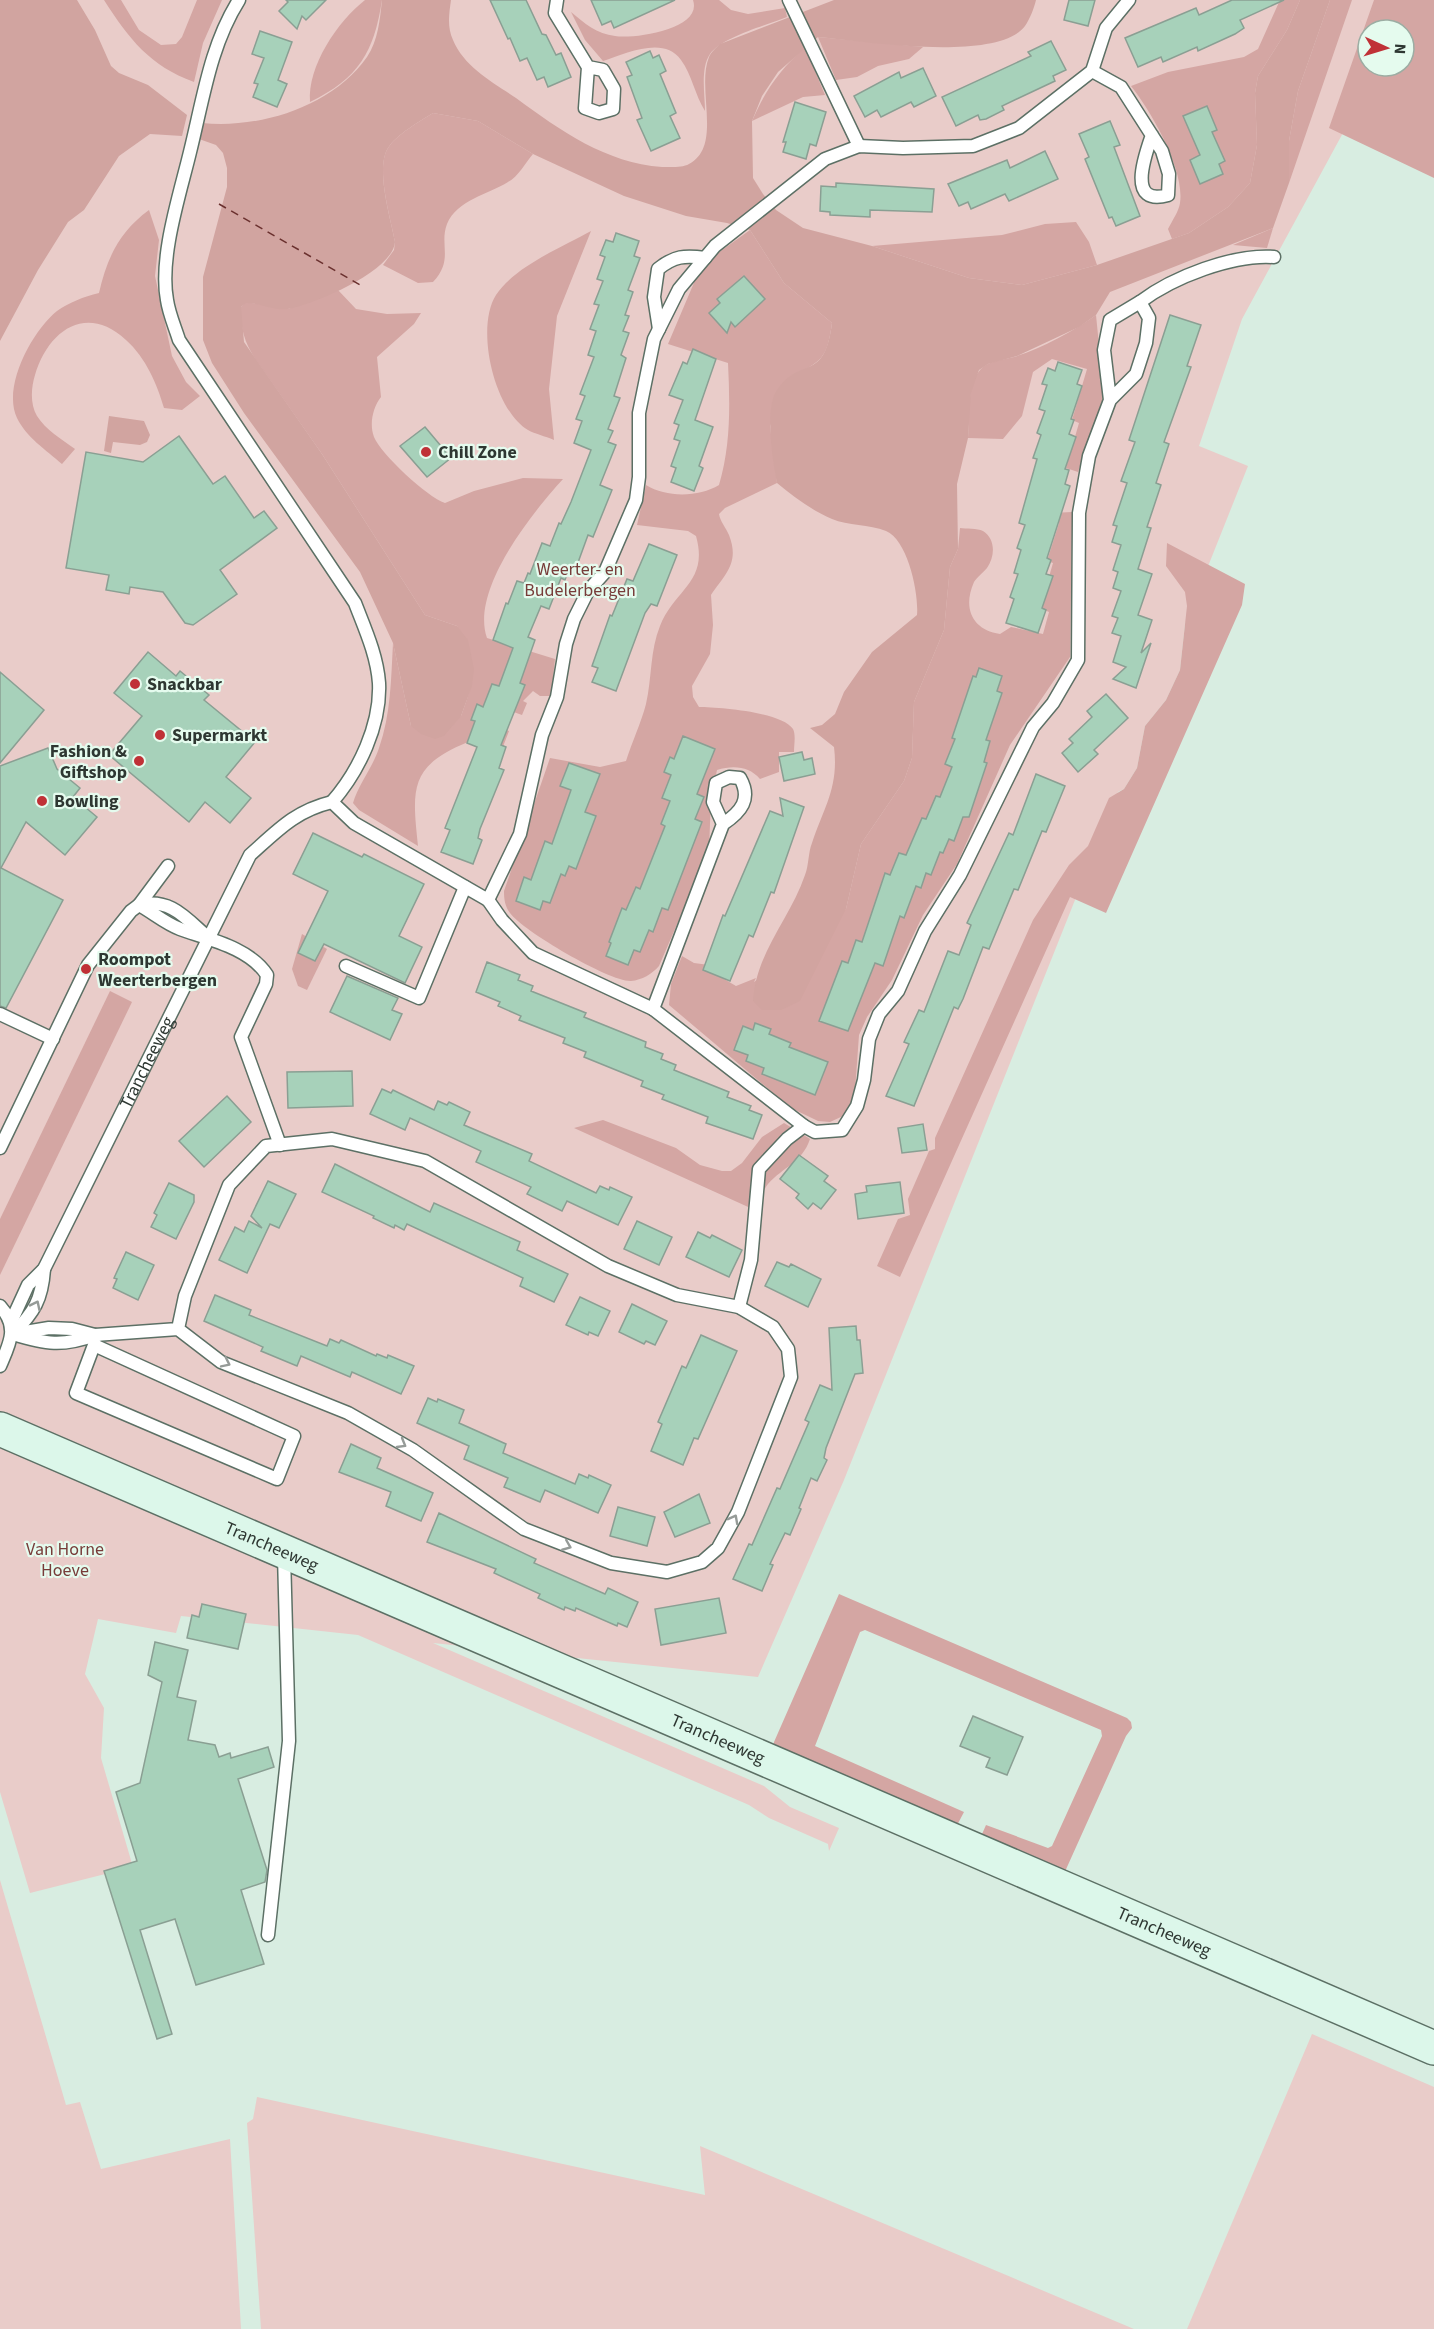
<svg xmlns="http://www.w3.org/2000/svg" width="1434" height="2329" viewBox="0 0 1434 2329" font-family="'Source Sans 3',sans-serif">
  <rect width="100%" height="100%" fill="#d8ede1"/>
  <g fill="#e9ccc9" fill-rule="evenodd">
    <path d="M0 0H1434V175L1344 131 1242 319 1199 446 1248 466 1185 624 1180 670 1166 700 1145 726 1137 768 1124 789 1118 792 844 1480 758 1677 433 1643 764 1786 790 1807 839 1828 829 1851 828 1844 769 1818 749 1805 358 1635 181 1616 176 1633 98 1619 85 1674 104 1708 101 1758 133 1867 30 1893 0 1792ZM1368 30H1404V66H1368Z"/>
    <polygon points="0,1880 66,2105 80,2102 101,2169 230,2139 241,2329 0,2329"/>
    <polygon points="1312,2034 1434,2087 1434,2329 1187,2329"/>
    <polygon points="257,2097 705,2195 700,2146 1134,2329 261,2329 247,2123 253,2119"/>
  </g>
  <g fill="#d4a6a3" fill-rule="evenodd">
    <path d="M104 0H121L139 30 161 45 176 44 182 37 197 0H222L203 43 194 82C150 66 129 39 104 0Z"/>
    <path d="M365 0H382C374 52 359 78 310 102 307 67 337 22 365 0Z"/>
    <path d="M693 0H719L731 10 748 14 785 8 787 17C767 25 722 37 710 54 700 69 705 94 705 111 695 95 692 75 681 60 664 35 625 54 603 61L585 40 571 12C584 23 597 34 615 36 635 39 703 29 693 0Z"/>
    <path d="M1280 0H1300L1287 30 1258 76 1255 93 1257 145 1250 183 1228 207 1189 233 1172 239 1168 229C1172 221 1179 211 1180 203 1185 170 1151 111 1131 86L1168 72 1244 57 1258 49Z"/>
    <polygon points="1330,0 1352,0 1289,183 1289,141 1298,91"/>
    <path d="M1374 0H1434V178L1329 128ZM1368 30H1404V66H1368Z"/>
    <polygon points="818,37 923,47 909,59 878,66 857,77 836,80"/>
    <path d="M805 47 825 95 803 97 752 121C766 89 779 71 805 47Z"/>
    <path d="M433 113 478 121 533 154C526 162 518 177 508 182 489 194 457 200 447 224 439 245 454 260 433 282L418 283 383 265 394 250 395 242C391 219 375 168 388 148 397 134 419 122 433 113Z"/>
    <path d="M149 210 159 240 155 276 172 356 186 382 200 396 182 410 164 408C157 384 146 358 126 340 86 303 48 331 35 375 31 388 30 404 37 416 46 430 61 439 75 449L62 464C46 450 26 437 17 418 2 387 32 331 57 311 70 302 83 297 99 293 107 258 119 232 149 210Z"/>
    <polygon points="1076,222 1089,242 1097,265 1022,285 969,278 872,246 1002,235 1045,224"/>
    <polygon points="1273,228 1267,248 1233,245"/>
    <path d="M750 230 784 283 832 323C827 358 822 362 791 376L770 426 777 483 725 508 719 514C720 521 726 528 729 535 740 563 725 574 711 595L713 625 710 654 692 686 693 697 699 707C718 707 782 712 793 729 796 735 794 745 794 752H779V772L760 779C749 766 733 765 717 770L711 798 709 850 659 966C652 974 642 980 631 981 610 982 523 931 510 913 505 906 504 900 504 891L550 758 600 767 626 761C632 742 641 723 646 704 652 678 650 650 660 626 675 589 709 582 696 536L688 531 637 525 646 485C667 498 699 497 719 485 731 445 730 404 728 363L668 344 696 278 711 258Z"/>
    <path d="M591 231 557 316 549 389 554 440C545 436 535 434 528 430 494 410 475 328 496 295 514 267 562 247 591 231Z"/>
    <path d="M338 290 356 309 387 314 421 313 414 324 377 357 381 397C373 407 369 424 374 437 381 454 427 497 445 503L474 491 523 478 563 479C532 513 470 590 487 638L555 659 551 696H540L533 691 523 701 527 703 522 715 508 710 501 728 509 731 499 757 468 742C409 766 412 789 418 846L359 810 353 803C359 783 373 767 379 748 391 714 391 679 393 643L411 726 461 716C478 670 475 671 457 626L425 615 322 454 254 357C244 341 240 326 241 307L246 302 288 309Z"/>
    <path d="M1096 315 1104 395 1078 472 1066 468 1079 423 1072 420 1087 369 1052 359 1033 372 1022 416 1003 439 968 438C970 418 966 387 980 370 987 361 1003 360 1014 357 1042 348 1072 332 1096 315Z"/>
    <path d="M1072 512 1070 657 1010 745 957 864 923 915 892 980 867 1017 859 1035 855 1091 852 1103 843 1116 830 1122 818 1121 791 1108 669 1005 671 984 682 956 694 963 709 965 707 969 736 986 756 978 754 982 846 909 861 844 904 781 912 758 914 702 944 630 950 567 958 549 960 528C966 529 977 528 983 531 996 539 995 557 987 568 983 573 977 577 974 582 962 609 973 630 1000 634L1011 627 1043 634 1049 612 1040 608 1053 563 1047 561 1059 523 1052 513Z"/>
    <polygon points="1167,543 1245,584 1242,605 1106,913 1070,897 900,1277 877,1266 898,1219 910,1215 908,1199 929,1151 935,1149 935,1138 1033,920 1069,865 1088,846 1109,798 1124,789 1137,768 1145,726 1166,700 1180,670 1187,606 1185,592 1166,566"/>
    <polygon points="302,934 327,949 307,990 298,986 292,969"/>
    <polygon points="110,991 132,1002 0,1275 0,1219"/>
    <path d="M603 1120 676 1148 700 1165 722 1171H731L742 1163 762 1137 784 1123 810 1139C802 1163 783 1167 768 1184 762 1191 760 1203 757 1211L574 1128Z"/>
    <polygon points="839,1594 1127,1718 1131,1722 1132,1728 1126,1736 1063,1876 979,1841 986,1825 1048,1848 1052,1846 1102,1736 1101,1730 865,1630 860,1632 815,1746 964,1812 954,1831 772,1751 774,1742"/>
  </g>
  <g fill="#d1a4a0">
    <polygon points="0,0 77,0 95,30 111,66 119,73 148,85 187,115 182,136 150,134 119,156 84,210 68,222 38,270 0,341"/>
    <path d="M382 0H451C449 14 447 27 453 40 464 67 494 83 516 98 561 131 606 163 662 167 670 167 682 168 689 164 723 146 696 89 709 57 711 52 716 48 720 44L834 0H1036C1034 8 1030 19 1025 26 997 63 861 41 818 37L778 72 762 96 752 121 753 178 763 194 776 210 803 228 872 246 969 278 1022 285 1097 265 1189 233 1228 207 1250 183 1257 145 1255 93 1258 76 1287 30 1300 0H1330L1298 91 1289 141V183L1273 228 1110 292 1096 315 1079 327 1017 356 988 364 979 370 971 393 968 438 957 484 958 549 950 567 944 630 914 702 912 758 904 781 861 844 846 909 800 1001 781 1010H762L753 1001C756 952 790 919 805 875 809 865 808 853 812 843 824 807 839 787 834 747L810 728 822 725 835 714 844 692 872 652 917 615C919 594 908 540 886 531 869 524 848 526 832 519 811 510 794 497 777 483 773 462 764 408 777 390 801 355 824 384 832 323L784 283 750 230 727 223 686 216 624 196 533 154 478 121 433 113C419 122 397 134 388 148 375 169 391 219 395 242 393 271 315 304 288 309 274 311 260 303 246 303L241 307 244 342 322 454 425 615 457 626 468 640 474 669 472 686 461 716 444 736 435 739 421 734 411 726 393 643 360 572 244 413 212 363 203 340V277L227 187V168L223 153 216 145 199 139 202 123C259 129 332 107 367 57 378 41 380 19 382 0Z"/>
    <polygon points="109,416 144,421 150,435 147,442 140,445 113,442 111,453 104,451"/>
  </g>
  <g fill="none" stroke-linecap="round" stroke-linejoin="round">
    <polyline stroke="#6a302e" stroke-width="1.5" stroke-dasharray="8 6" stroke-linecap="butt" points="219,204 362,286"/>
  </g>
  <g fill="#a7d1ba" stroke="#8a9f93" stroke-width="1.5">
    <polygon points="286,0 326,0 306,20 302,16 297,29 279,11 288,2"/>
    <polygon points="490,0 526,0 542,34 546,35 556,55 561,53 571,77 548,87 544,77 537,80 527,58 520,61 510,38 508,39"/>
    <polygon points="591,0 675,0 614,28 611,21 602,25"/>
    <polygon points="1069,0 1095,0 1088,26 1064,20"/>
    <polygon points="1232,0 1284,0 1240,20 1244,28 1235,34 1198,51 1197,47 1163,62 1161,57 1138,67 1125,38 1196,8 1199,15"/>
    <polygon points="260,31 292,42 278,80 287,84 277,107 253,97 258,84 254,83 264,58 252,54"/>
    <polygon points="1051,41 1066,70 1053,76 1055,81 1002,106 1004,110 986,119 980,120 978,115 956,126 942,97 1031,56 1028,52"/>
    <polygon points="650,51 653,58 659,55 666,71 660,74 676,113 670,116 680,138 651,151 637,120 642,118 627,77 632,75 626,62"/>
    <polygon points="923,68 936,96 914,107 911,102 881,117 877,110 865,117 854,96 899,72 901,78"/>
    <polygon points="795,102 826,112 816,146 810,144 806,159 783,152 786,142 783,142"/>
    <polygon points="1207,106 1217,130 1212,132 1225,161 1219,164 1223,174 1200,184 1190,160 1200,155 1183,116"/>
    <polygon points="1110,121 1120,145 1114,147 1140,216 1116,226 1112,217 1109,218 1085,159 1089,157 1079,134"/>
    <polygon points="1045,151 1058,179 1009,201 1005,194 971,209 968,202 959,206 948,184 1007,160 1010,168"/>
    <polygon points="836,183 934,189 932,212 870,210 870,217 830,215 830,212 820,211 821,186 836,187"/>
    <polygon points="616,233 639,241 634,256 640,258 628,290 633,292 625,315 629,316 623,331 629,333 621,355 626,358 614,396 620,398 608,429 613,431 608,442 616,445 600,485 612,490 593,537 588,535 576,568 570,566 565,580 561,578 549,609 541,606 528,637 535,640 520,683 525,685 501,745 506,747 499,768 504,770 480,829 478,838 482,840 473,864 441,852 450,830 445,828 477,747 467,743 475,721 471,720 477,704 483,707 492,684 499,686 513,648 493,640 506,603 508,604 517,581 524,583 528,573 530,574 542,543 550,546 559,523 561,524 571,502 591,450 574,443 582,421 576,419 585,396 580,394 594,357 588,355 596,331 590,329 599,305 594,304 603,281 597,279 605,257 600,255 606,240 613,242"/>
    <polygon points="744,276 765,299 735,327 731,322 727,333 709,313 720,303 717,299"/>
    <polygon points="1170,315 1201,325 1187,366 1191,367 1164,442 1169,444 1156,483 1161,485 1147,527 1151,528 1138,569 1152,574 1138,615 1152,620 1141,653 1151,643 1136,688 1113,679 1126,667 1113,662 1121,636 1112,633 1118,618 1112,616 1121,591 1113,588 1118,572 1113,570 1121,545 1112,542 1117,526 1113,525 1127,483 1121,481 1135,442 1129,440"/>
    <polygon points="693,349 716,359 695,420 713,427 699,466 703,468 694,491 671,482 676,468 671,466 680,441 674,439 679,425 674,423 683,400 669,395 683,362 687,364"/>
    <polygon points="1058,362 1082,370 1077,384 1082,386 1071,419 1074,420 1069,434 1076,437 1065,469 1069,470 1065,484 1070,486 1047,558 1051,560 1046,574 1053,576 1042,608 1046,610 1038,633 1006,623 1014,599 1010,597 1018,574 1014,573 1021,550 1017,548 1025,525 1019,523 1037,459 1033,458 1041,435 1037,433 1045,411 1039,409 1047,385 1042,384 1048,368 1055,371"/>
    <polygon points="425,427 451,458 427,477 400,446"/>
    <polygon points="179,436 213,484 225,476 254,518 264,511 277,528 220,570 237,594 193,625 185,623 163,592 130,587 129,594 106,590 109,575 66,568 86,452 143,462"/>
    <polygon points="649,544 677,555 657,606 651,604 645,613 616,691 592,682 598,668 592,666 610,615 612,616 627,579 633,581"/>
    <polygon points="148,652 176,676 180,671 209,695 204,700 255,742 226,777 251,798 230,823 205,802 189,822 109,755 142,716 114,693"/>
    <polygon points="979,668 1002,676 997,691 1002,693 986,740 990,741 984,762 987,763 969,817 963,817 954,841 949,839 943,853 940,852 931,875 926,873 921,888 916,886 904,918 900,916 883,966 875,963 848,1031 819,1021 842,961 848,963 856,940 862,942 885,873 890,875 899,853 906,855 922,818 926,819 936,796 940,797 952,767 945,764 955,739 952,738 973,676 976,677"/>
    <polygon points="0,672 44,710 0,763"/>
    <polygon points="1106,694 1128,718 1094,750 1098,754 1078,772 1062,753 1073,743 1069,739 1092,717 1087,711"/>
    <polygon points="683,736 715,749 697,794 704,797 695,819 702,822 668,910 662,908 653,932 649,930 640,952 634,950 628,965 606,956 611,943 609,942 622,908 626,910 636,887 640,889 665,826 661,824 670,801 662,798 671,775 664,772 670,757 674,759"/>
    <polygon points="48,748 57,769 80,788 73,797 97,817 65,855 26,822 1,868 63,900 6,1008 0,1006 0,766"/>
    <polygon points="802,752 804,760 812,758 815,774 784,781 779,757"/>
    <polygon points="569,763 600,774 585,812 596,816 576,869 569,866 565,876 561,874 550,903 543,901 540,910 516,901 524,877 531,880 545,841 552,844 571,790 560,786"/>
    <polygon points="1036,774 1065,786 1046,832 1042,831 1018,890 1014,889 989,949 983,947 963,999 958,1009 954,1007 914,1106 886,1096 909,1044 904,1042 919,1010 924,1012 948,951 959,955 971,925 967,923 1009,833 1013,835"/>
    <polygon points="780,798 804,807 774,893 771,892 753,937 749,935 730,981 703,970 723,915 725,916 770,811 783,816"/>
    <polygon points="313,833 362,857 364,854 424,884 399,936 422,947 405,983 324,944 315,961 298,953 328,891 293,874"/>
    <polygon points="487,962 520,975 518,980 533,986 531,991 586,1013 584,1017 646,1042 645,1047 663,1054 661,1059 676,1065 674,1070 729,1092 727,1097 751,1106 749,1110 762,1115 753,1139 706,1123 708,1117 662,1099 664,1095 641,1086 643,1081 584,1057 586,1052 563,1043 565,1038 519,1020 521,1016 498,1006 500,1002 476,992"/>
    <polygon points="347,976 398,998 392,1010 402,1014 390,1040 330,1012"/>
    <polygon points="755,1023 771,1029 769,1034 791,1043 789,1047 828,1062 815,1095 762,1074 764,1068 746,1061 748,1055 734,1050 743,1026 753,1030"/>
    <polygon points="352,1071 353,1106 288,1108 287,1072"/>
    <polygon points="382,1089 391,1093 393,1090 434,1110 438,1101 447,1105 449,1102 470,1112 464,1125 532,1154 529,1161 596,1193 600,1186 609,1190 610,1187 632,1197 618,1225 567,1201 562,1211 527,1194 531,1187 476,1162 481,1151 410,1118 405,1130 370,1114"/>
    <polygon points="227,1096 251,1122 204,1167 179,1141"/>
    <polygon points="923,1124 927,1150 902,1153 898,1128"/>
    <polygon points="799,1155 828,1176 824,1181 836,1190 821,1209 813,1203 808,1209 796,1198 799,1194 780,1179"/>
    <polygon points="335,1164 430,1212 434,1203 520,1242 517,1250 568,1274 554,1302 520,1286 523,1278 407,1224 404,1230 395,1225 394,1228 373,1218 374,1216 322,1192"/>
    <polygon points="268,1181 296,1194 279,1228 270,1224 247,1273 219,1260 235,1227 244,1232 249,1221 262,1228 251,1216"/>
    <polygon points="900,1182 904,1213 858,1219 855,1194 867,1192 866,1186"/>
    <polygon points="169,1183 194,1195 194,1202 176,1239 151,1227 157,1215 154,1213"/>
    <polygon points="637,1221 672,1237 659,1265 624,1249"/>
    <polygon points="698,1232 710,1238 712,1235 742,1250 729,1277 686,1257"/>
    <polygon points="126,1252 154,1265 138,1300 113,1288 117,1279 114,1278"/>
    <polygon points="777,1262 789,1267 791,1264 821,1279 808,1307 765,1286"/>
    <polygon points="215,1295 251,1310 249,1315 327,1346 330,1339 339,1343 341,1340 376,1356 377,1354 387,1358 388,1355 414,1366 401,1394 352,1372 350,1377 301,1356 297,1366 261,1351 263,1347 204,1321"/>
    <polygon points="580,1297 610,1311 598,1336 589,1332 588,1335 566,1325"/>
    <polygon points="632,1304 667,1321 655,1345 646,1341 644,1344 619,1332"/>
    <polygon points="856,1326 857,1340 860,1340 863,1373 855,1374 826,1448 824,1458 827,1460 817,1481 811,1478 799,1508 801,1509 790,1535 785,1533 770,1564 773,1565 762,1591 733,1579 749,1544 752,1545 777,1488 780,1489 809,1422 805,1420 820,1385 832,1390 829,1328"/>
    <polygon points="701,1335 737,1351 698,1439 694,1438 683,1465 651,1451 662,1424 658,1422 682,1366 686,1368"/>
    <polygon points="428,1398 437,1402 438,1399 464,1410 459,1423 506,1444 503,1453 575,1484 579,1474 588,1478 589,1475 611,1485 598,1513 545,1490 540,1502 504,1487 508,1478 464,1459 469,1446 417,1423"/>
    <polygon points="351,1444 381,1458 377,1468 433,1493 421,1521 386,1506 391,1492 339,1472"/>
    <polygon points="699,1494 710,1523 675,1537 664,1512"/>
    <polygon points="618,1507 655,1517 647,1546 610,1536"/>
    <polygon points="439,1513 536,1559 534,1563 605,1594 608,1588 638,1602 627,1627 618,1623 617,1626 576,1608 575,1611 565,1607 564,1610 538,1598 540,1594 494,1573 496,1569 427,1542"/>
    <polygon points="719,1598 726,1633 661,1645 655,1609"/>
    <polygon points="202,1604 246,1614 238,1649 187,1638 192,1615 199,1617"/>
    <polygon points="155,1642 188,1650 177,1697 196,1701 188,1740 215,1745 219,1757 230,1753 231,1758 268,1747 274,1767 238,1779 267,1870 265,1882 241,1890 264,1964 196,1985 175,1919 140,1930 172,2034 157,2039 104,1871 137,1861 116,1792 140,1783 162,1682 148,1675"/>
    <polygon points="973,1716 1023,1737 1007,1775 986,1767 990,1758 960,1746"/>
  </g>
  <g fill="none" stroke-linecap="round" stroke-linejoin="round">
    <g stroke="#5c7065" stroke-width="15">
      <g id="lane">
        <path d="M239 0C210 46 203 100 190 152 180 194 159 257 167 300 169 314 175 327 179 340L355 603C365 629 377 655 379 683 381 725 359 771 332 802"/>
        <polyline points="557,0 555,13 588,67 585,108 599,113 613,109 614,89 603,70 588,67"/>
        <polyline points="789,0 859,146"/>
        <path d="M1092 71 1121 87 1162 151 1169 174 1168 195C1126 207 1145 155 1152 135"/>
        <path d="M1140 302C1173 277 1233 254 1274 257"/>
        <path d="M659 329 654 297 658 269C674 256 685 255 705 258"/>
        <path d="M723 824 713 802 716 783 729 777 740 778C752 799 741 812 723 824L653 1009 804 1126"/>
        <polyline points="488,900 502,920 533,953 653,1009"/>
        <path d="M139 905C152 912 166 924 180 929 208 939 250 948 267 975L266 984 241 1037 280 1145"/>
        <path d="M139 905C169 898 184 916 204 934"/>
        <polyline points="346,966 419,998 465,887"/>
        <polyline points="0,1014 53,1039"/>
        <polyline points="0,1148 88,965 131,911 139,905 168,866"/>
        <path d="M0 1306C19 1327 10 1343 0 1366"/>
        <polyline points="739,1307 751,1260 759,1169 787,1139 804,1126 815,1132 842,1130 857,1106 864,1080 869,1039 879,1014 898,991 925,931 960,875 1033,727 1053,703 1078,660 1079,513 1089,456 1110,400 1136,374 1146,343 1149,318 1140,302 1110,320 1104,350 1110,400"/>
        <path id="s1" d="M11 1322 28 1285 44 1269 250 855C278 830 295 811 332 802L354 823 488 900 520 834 542 735 557 697 566 644 574 619 588 591 605 572 636 500 639 477V413L654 339 679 289 715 246 825 159 859 146 903 148 973 146 1019 128 1092 71 1106 28 1129 0"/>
        <path d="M49 1328 72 1329 95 1335C62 1347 46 1344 13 1334Z"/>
        <path d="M13 1334C34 1312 42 1300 44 1269"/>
        <polyline points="94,1345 294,1436 277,1479 76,1393 94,1345 95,1335 178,1329 221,1362 348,1413 413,1450 524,1529 611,1563 667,1572 702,1562 718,1548 738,1512 791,1377 788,1349 773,1327 739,1307 677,1295 608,1266 425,1161 332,1139 266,1146 229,1185 185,1296 178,1329"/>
        <polyline points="268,1935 289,1741 284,1555"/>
      </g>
    </g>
    <g stroke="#5c7065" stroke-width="36">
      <g id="secondary">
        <path id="s2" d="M0 1429 1434 2048"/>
      </g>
    </g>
    <use href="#lane" stroke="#fff" stroke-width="12"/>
    <use href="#secondary" stroke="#dcf7ea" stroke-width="33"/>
  </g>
  <defs><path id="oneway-chevron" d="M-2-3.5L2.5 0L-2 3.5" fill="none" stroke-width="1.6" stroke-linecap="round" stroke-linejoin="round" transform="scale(1.5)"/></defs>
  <g stroke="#969b98">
    <use href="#oneway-chevron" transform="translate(36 1305) rotate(-64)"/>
    <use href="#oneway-chevron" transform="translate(226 1363) rotate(26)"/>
    <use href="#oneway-chevron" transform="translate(402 1444) rotate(30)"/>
    <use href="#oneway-chevron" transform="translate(734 1519) rotate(-62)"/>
    <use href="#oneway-chevron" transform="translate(567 1546) rotate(22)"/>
  </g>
  <g fill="#c03137" stroke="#e5fbee" stroke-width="2">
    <circle cx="426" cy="452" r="6"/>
    <circle cx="135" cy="684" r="6"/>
    <circle cx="160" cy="735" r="6"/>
    <circle cx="139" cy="761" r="6"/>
    <circle cx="42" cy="801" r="6"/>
    <circle cx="86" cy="969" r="6"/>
  </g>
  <g text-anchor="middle" stroke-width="4.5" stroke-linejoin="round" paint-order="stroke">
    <g font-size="18" font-weight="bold" fill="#2e3732" stroke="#e5fbee" text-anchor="start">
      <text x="438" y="458">Chill Zone</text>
      <text x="147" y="690">Snackbar</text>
      <text x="172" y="741">Supermarkt</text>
      <text x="127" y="757" text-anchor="end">Fashion &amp;<tspan x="127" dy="21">Giftshop</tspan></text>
      <text x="54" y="807">Bowling</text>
      <text x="98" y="965">Roompot<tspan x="98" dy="21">Weerterbergen</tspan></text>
    </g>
    <g font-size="18" fill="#773c39" stroke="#e5fbee">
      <text x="580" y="575">Weerter- en<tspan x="580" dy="21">Budelerbergen</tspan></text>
      <text x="65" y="1555">Van Horne<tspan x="65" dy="21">Hoeve</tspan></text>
    </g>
    <g font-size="18" fill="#2e3732" stroke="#e5fbee">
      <text dy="6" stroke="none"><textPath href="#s1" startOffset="294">Trancheeweg</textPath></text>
      <text dy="6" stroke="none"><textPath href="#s2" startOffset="296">Trancheeweg</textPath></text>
      <text dy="6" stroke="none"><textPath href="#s2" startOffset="782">Trancheeweg</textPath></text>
      <text dy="6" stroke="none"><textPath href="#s2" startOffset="1268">Trancheeweg</textPath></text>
    </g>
  </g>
  <g transform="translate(1386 48) rotate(94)"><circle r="28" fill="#e5fbee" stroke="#9cada3" stroke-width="1.5"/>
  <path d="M0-4.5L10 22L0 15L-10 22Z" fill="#c03137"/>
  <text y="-9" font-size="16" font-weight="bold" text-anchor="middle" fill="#2e3732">N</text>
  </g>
</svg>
